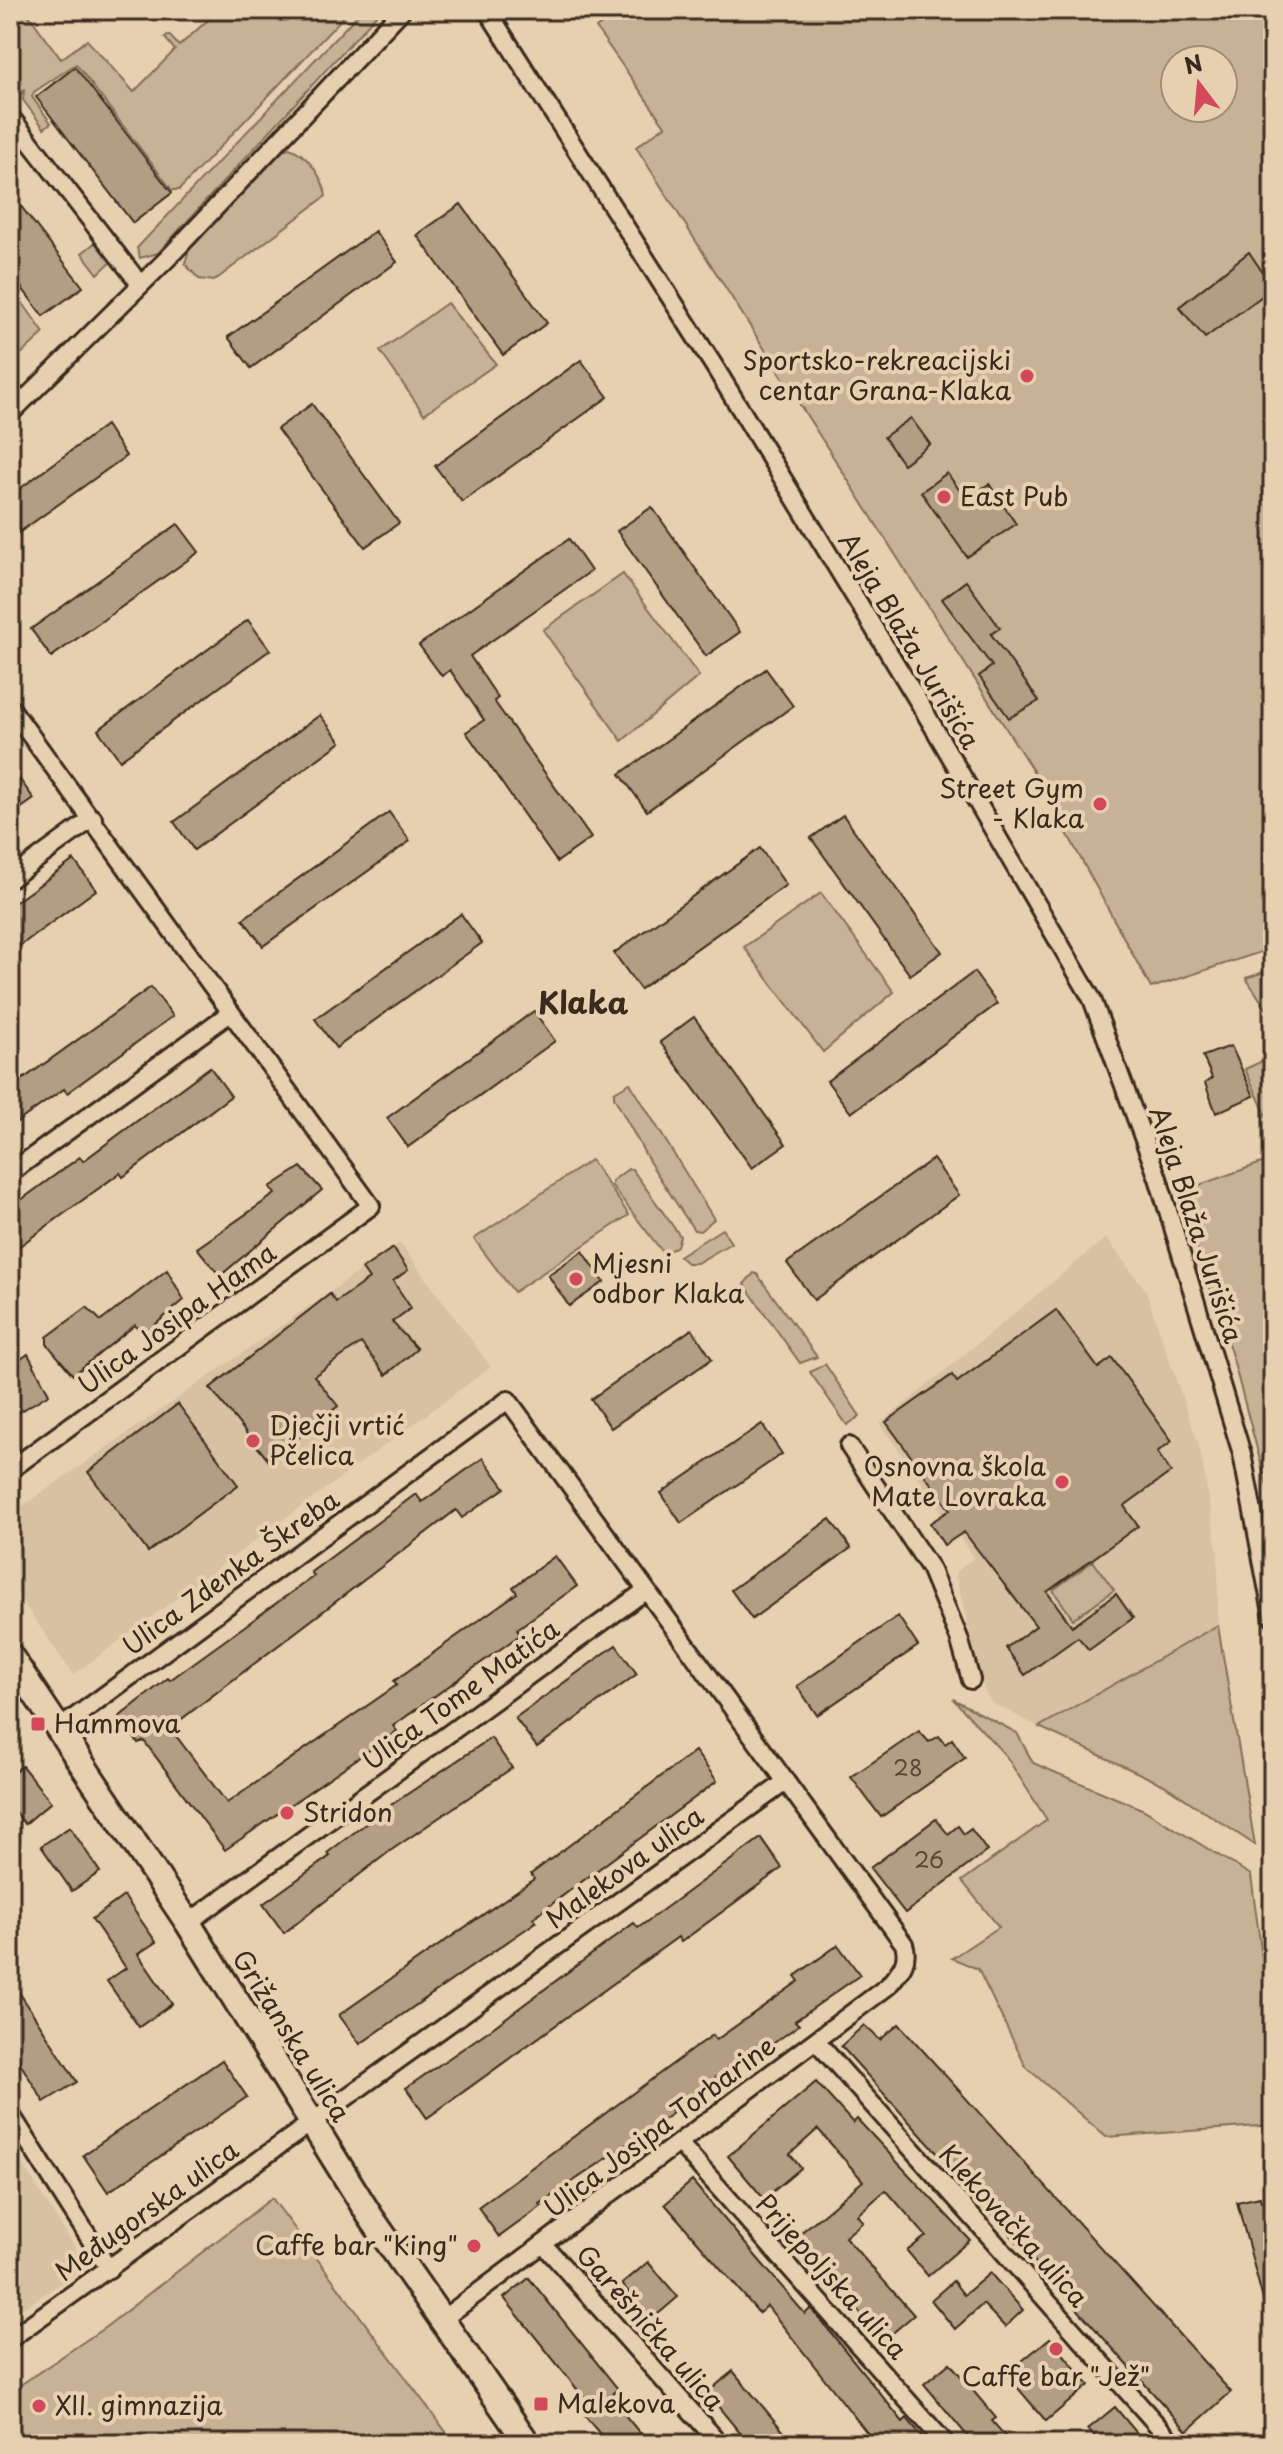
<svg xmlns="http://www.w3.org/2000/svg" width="1283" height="2454" viewBox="0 0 1283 2454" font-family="'Playpen Sans',sans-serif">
  <rect width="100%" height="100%" fill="#e7d0b0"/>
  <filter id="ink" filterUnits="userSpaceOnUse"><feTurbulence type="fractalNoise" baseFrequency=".0125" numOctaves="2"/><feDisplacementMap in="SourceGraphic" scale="16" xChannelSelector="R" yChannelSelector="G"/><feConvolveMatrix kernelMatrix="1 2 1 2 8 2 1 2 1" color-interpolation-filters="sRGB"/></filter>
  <g filter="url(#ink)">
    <g fill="#d7c1a2">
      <polygon points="1106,1238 1145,1289 1200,1449 1218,1554 1218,1625 1039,1727 992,1703 984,1690 955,1573 974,1558 959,1536 944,1545 930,1523 943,1514 880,1424"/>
      <polygon points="400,1243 491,1367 73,1675 10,1583 10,1515"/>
      <polygon points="10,2145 87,2266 10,2317"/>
    </g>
    <g fill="#c8b296" stroke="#826e5a" stroke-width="2" fill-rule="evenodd">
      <polygon points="10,10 25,10 61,59 87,40 134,92 175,50 165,38 169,35 179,46 219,10 350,10 179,190 172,190 76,64 34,92 32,97 51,123 44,128 23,100 24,91 10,103"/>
      <polygon points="362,10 381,10 158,253 140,258 137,248"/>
      <path d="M621 10H1273V948L1151 988 1035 774 636 147 665 126 596 28ZM1175 60H1223V108H1175Z"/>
      <path d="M289 148C306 152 324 179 326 196L214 281 199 279 185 264 189 250 280 150Z"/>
      <polygon points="96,242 112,261 98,274 82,253"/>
      <polygon points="10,285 44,333 10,364"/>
      <polygon points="447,303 496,364 424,414 380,351"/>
      <polygon points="623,574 699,676 622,741 543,630"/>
      <polygon points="821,893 894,992 823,1052 744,947"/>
      <polygon points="1273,969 1273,1019 1246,978"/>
      <polygon points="1273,1056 1273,1130 1245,1069"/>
      <polygon points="630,1083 714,1219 700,1231 694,1230 650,1163 614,1097 614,1092"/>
      <polygon points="1273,1159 1273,1509 1233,1359 1179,1192"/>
      <polygon points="591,1160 629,1215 514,1292 474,1239"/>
      <polygon points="628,1169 632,1169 680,1236 677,1246 664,1254 612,1186 612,1181"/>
      <polygon points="722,1229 731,1243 697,1263 687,1263 679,1256"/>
      <polygon points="754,1273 757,1274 817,1357 800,1363 744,1284"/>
      <polygon points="825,1364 860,1416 847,1425 810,1372"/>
      <polygon points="1093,1561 1114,1590 1073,1619 1053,1590"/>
      <polygon points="1218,1625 1218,1626 1255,1845 1164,1785 1039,1727"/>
      <polygon points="953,1699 1017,1733 1033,1763 1144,1810 1251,1875 1273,2040 1273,2125 1106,2137 1026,2067 978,1969 952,1958 999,1927 962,1881 1047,1820 1006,1756"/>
      <polygon points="272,2198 455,2444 367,2444 364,2441 360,2444 10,2444 10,2392 107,2326"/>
    </g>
    <g fill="#b39d83" stroke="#3b2a1e" stroke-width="2">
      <polygon points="75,67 172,193 133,223 36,97"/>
      <polygon points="10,192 83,287 43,316 10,272"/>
      <polygon points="461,204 547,323 503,355 417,235"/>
      <polygon points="375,231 397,262 251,368 228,337"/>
      <polygon points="1249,252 1273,288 1205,338 1179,307"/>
      <polygon points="581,360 608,397 462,502 435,466"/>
      <polygon points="312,404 399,523 365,547 277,429"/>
      <polygon points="911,418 930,444 903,464 884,437"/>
      <polygon points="106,425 126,456 10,539 10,496"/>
      <polygon points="947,473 966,499 989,484 1016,524 967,557 921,492"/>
      <polygon points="652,507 740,632 706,656 617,531"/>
      <polygon points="178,524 199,552 51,657 31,629"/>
      <polygon points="569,539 591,571 470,656 498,698 494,701 591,838 557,862 466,732 484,720 450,670 442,676 419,645"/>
      <polygon points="966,581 1000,628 991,634 1039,701 1009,718 979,676 992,666 942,599"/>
      <polygon points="248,620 270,650 120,760 98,730"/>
      <polygon points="766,669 793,706 647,811 620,774"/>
      <polygon points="320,715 341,742 194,850 174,822"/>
      <polygon points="10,766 34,799 10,816"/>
      <polygon points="389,812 410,841 263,946 243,919"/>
      <polygon points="843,815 942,952 910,975 811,838"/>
      <polygon points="760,848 786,885 640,989 614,953"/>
      <polygon points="74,860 96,890 10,953 10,906"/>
      <polygon points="461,914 482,943 336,1048 315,1019"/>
      <polygon points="974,972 997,1004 851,1113 827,1081"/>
      <polygon points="151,987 173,1016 67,1093 64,1089 10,1127 10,1061 23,1079"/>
      <polygon points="534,1011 555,1041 408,1147 387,1118"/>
      <polygon points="694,1017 786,1144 752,1168 660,1042"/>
      <polygon points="1231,1046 1254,1096 1216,1113 1205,1083 1212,1078 1203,1056"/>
      <polygon points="210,1067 231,1096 123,1177 120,1173 10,1253 10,1208 80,1157 83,1161"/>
      <polygon points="933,1159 959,1195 814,1300 787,1263"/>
      <polygon points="301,1167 322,1190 220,1276 197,1248 275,1194 270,1187"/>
      <polygon points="393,1248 408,1270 393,1281 411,1308 392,1322 417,1349 386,1375 361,1343 314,1376 338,1406 269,1461 210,1388 330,1294 336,1302 369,1279 362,1269"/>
      <polygon points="583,1251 604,1282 569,1306 548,1275"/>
      <polygon points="167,1270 184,1300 143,1335 135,1325 73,1375 47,1344 47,1337 87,1307 101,1321"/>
      <polygon points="1056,1310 1098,1368 1112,1358 1172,1441 1157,1452 1171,1472 1124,1506 1138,1526 1047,1592 1072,1626 1116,1594 1133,1618 1089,1650 1078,1637 1025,1675 1006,1648 1036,1626 964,1532 944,1545 930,1523 950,1510 886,1422 952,1375 957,1382"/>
      <polygon points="692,1329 712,1359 611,1428 591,1399"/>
      <polygon points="28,1354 49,1394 10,1418 10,1367"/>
      <polygon points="178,1404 238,1485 148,1552 88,1472"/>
      <polygon points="762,1424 782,1454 681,1523 661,1493"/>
      <polygon points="483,1458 505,1488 462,1518 456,1510 170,1728 227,1803 397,1685 394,1681 517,1593 513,1587 555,1556 577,1586 517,1629 520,1635 393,1726 397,1731 225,1850 144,1741 138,1743 119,1717 168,1678 170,1680 314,1576 311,1572 397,1508 416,1494 422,1502"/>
      <polygon points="830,1519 851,1548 752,1619 731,1590"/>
      <polygon points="898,1616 918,1646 817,1715 797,1686"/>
      <polygon points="616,1645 637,1674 537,1747 515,1718"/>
      <polygon points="919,1731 929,1742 939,1736 945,1744 952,1739 965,1758 881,1817 851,1777"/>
      <polygon points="491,1738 512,1768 390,1851 284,1933 263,1904 330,1856 327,1853 388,1807"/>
      <polygon points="695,1751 717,1781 533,1918 536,1922 360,2044 339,2015 534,1879 531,1874"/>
      <polygon points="22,1766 51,1802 25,1824 10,1806 10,1776"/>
      <polygon points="936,1819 948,1834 958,1826 964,1834 971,1829 987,1851 905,1913 870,1868"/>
      <polygon points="70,1827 100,1872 72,1891 41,1846"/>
      <polygon points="761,1838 782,1868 681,1942 678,1937 427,2118 406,2088 491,2029 634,1923 638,1928"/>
      <polygon points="124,1896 156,1942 138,1954 172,2004 139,2027 107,1981 126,1968 92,1919"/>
      <polygon points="838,1945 860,1975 795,2021 799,2025 756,2056 752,2051 671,2110 673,2113 540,2204 542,2206 499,2237 478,2207 693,2049 713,2035 716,2040 799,1981 795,1976"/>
      <polygon points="10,1978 77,2082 44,2102 10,2047"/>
      <polygon points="899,2024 1231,2392 1187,2431 841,2046 864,2025 880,2040"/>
      <polygon points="222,2060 247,2097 108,2192 83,2155"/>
      <polygon points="816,2082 853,2123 857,2119 970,2240 928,2276 907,2251 926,2236 886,2190 857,2215 863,2222 845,2237 914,2315 883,2341 797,2236 863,2181 818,2129 790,2154 801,2168 764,2199 728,2156"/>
      <polygon points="692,2181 805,2314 811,2308 903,2422 907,2418 928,2444 876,2444 767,2306 759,2313 665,2204"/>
      <polygon points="1260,2197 1261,2202 1273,2199 1273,2310 1266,2311 1237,2202"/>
      <polygon points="648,2262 678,2297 651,2320 622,2284"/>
      <polygon points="990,2273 1023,2310 1005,2327 983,2304 955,2329 931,2300 953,2281 964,2295"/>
      <polygon points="529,2278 618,2389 609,2396 649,2444 608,2444 585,2416 593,2409 504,2298"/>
      <polygon points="1050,2338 1089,2385 1046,2421 1006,2374"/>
      <polygon points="950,2363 996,2418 992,2421 1012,2444 974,2444 924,2384"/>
      <polygon points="733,2371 794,2444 749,2444 707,2393"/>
      <polygon points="1115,2407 1146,2444 1101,2444 1088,2429"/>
    </g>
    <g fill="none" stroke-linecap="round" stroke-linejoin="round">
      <g stroke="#3b2a1e" stroke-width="22">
        <g id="street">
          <polyline points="487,10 716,369 920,704 1092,999 1158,1178 1242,1454 1273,1618"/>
          <polyline points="13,120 140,284"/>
          <polyline points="10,414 168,258 402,10"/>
          <polyline points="10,707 371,1206 10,1470"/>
          <polyline points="10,879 93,818"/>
          <polyline points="10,1173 230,1013"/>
          <polyline points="849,1446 930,1568 959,1638 971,1680"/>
          <path d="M60 1728 508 1400 904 1944C910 1962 899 1972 888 1986L440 2321"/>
          <polyline points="188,1923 645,1591"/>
          <polyline points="816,2041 1174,2444"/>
          <polyline points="10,2113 109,2269"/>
          <polyline points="679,2143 946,2444"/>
          <polyline points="544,2245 720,2444"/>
          <polyline points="10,2339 784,1783"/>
        </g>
      </g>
      <g stroke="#3b2a1e" stroke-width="30">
        <polyline id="secondary" points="10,1656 188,1923 370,2216 528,2444"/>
      </g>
      <use href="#street" stroke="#e7d0b0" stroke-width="16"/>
      <use href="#secondary" stroke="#e7d0b0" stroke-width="24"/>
    </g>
  </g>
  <g fill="#d1495b" stroke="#e7d0b0" stroke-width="3">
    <circle cx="1027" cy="376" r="8"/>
    <circle cx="944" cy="497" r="8"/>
    <circle cx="1100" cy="804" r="8"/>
    <circle cx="576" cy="1279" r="8"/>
    <circle cx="253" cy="1441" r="8"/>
    <circle cx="1062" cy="1482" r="8"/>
    <rect x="30" y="1716" width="16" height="16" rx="4"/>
    <circle cx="287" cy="1813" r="8"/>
    <circle cx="474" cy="2246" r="8"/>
    <circle cx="1056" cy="2349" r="8"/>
    <rect x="533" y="2396" width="16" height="16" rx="4"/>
    <circle cx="39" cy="2406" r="8"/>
  </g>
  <g text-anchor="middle" stroke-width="8" stroke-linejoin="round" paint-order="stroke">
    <g font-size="22" fill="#594737">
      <text x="908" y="1776">28</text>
      <text x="929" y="1868">26</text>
    </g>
    <g font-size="26" fill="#3b2a1e" stroke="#e7d0b0" text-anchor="start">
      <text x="1011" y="370" text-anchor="end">Sportsko-rekreacijski<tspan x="1011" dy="30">centar Grana-Klaka</tspan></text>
      <text x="960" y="506">East Pub</text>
      <text x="1084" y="798" text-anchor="end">Street Gym<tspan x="1084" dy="30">- Klaka</tspan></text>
      <text x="592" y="1273">Mjesni<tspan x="592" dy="30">odbor Klaka</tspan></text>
      <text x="269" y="1435">Dječji vrtić<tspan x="269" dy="30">Pčelica</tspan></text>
      <text x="1046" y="1476" text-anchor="end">Osnovna škola<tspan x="1046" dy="30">Mate Lovraka</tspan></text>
      <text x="54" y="1733">Hammova</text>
      <text x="303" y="1822">Stridon</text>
      <text x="458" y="2255" text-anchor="end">Caffe bar "King"</text>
      <text x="1056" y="2386" text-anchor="middle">Caffe bar "Jež"</text>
      <text x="557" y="2413">Malekova</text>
      <text x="55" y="2415">XII. gimnazija</text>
    </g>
    <g font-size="26" fill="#3b2a1e" stroke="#e7d0b0">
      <text transform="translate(909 641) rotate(59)" y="9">Aleja Blaža Jurišića</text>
      <text transform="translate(1196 1225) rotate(72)" y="9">Aleja Blaža Jurišića</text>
      <text transform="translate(177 1319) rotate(-36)" y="9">Ulica Josipa Hama</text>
      <text transform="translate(231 1573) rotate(-36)" y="9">Ulica Zdenka Škreba</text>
      <text transform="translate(461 1695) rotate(-36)" y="9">Ulica Tome Matića</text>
      <text transform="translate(625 1868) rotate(-36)" y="9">Malekova ulica</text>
      <text transform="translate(291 2036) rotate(58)" y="9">Grižanska ulica</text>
      <text transform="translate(660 2127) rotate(-37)" y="9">Ulica Josipa Torbarine</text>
      <text transform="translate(147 2211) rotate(-36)" y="9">Međugorska ulica</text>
      <text transform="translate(1013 2226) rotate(48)" y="9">Klekovačka ulica</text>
      <text transform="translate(831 2277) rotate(48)" y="9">Prijepoljska ulica</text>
      <text transform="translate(650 2328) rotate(49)" y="9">Garešnička ulica</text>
    </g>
    <g font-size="30" font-weight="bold" fill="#3b2a1e" stroke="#e7d0b0">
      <text x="583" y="1014">Klaka</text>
    </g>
  </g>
  <rect width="1283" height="2454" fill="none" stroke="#e7d0b0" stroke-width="40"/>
  <rect x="20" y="20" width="1243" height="2414" fill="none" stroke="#3b2a1e" stroke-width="3" filter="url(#ink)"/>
  <g transform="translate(1199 84) rotate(344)"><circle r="38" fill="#e7d0b0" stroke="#a28e76" stroke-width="2"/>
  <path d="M0-6L14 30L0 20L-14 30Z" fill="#d1495b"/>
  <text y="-12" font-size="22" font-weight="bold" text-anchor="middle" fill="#3b2a1e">N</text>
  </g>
</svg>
